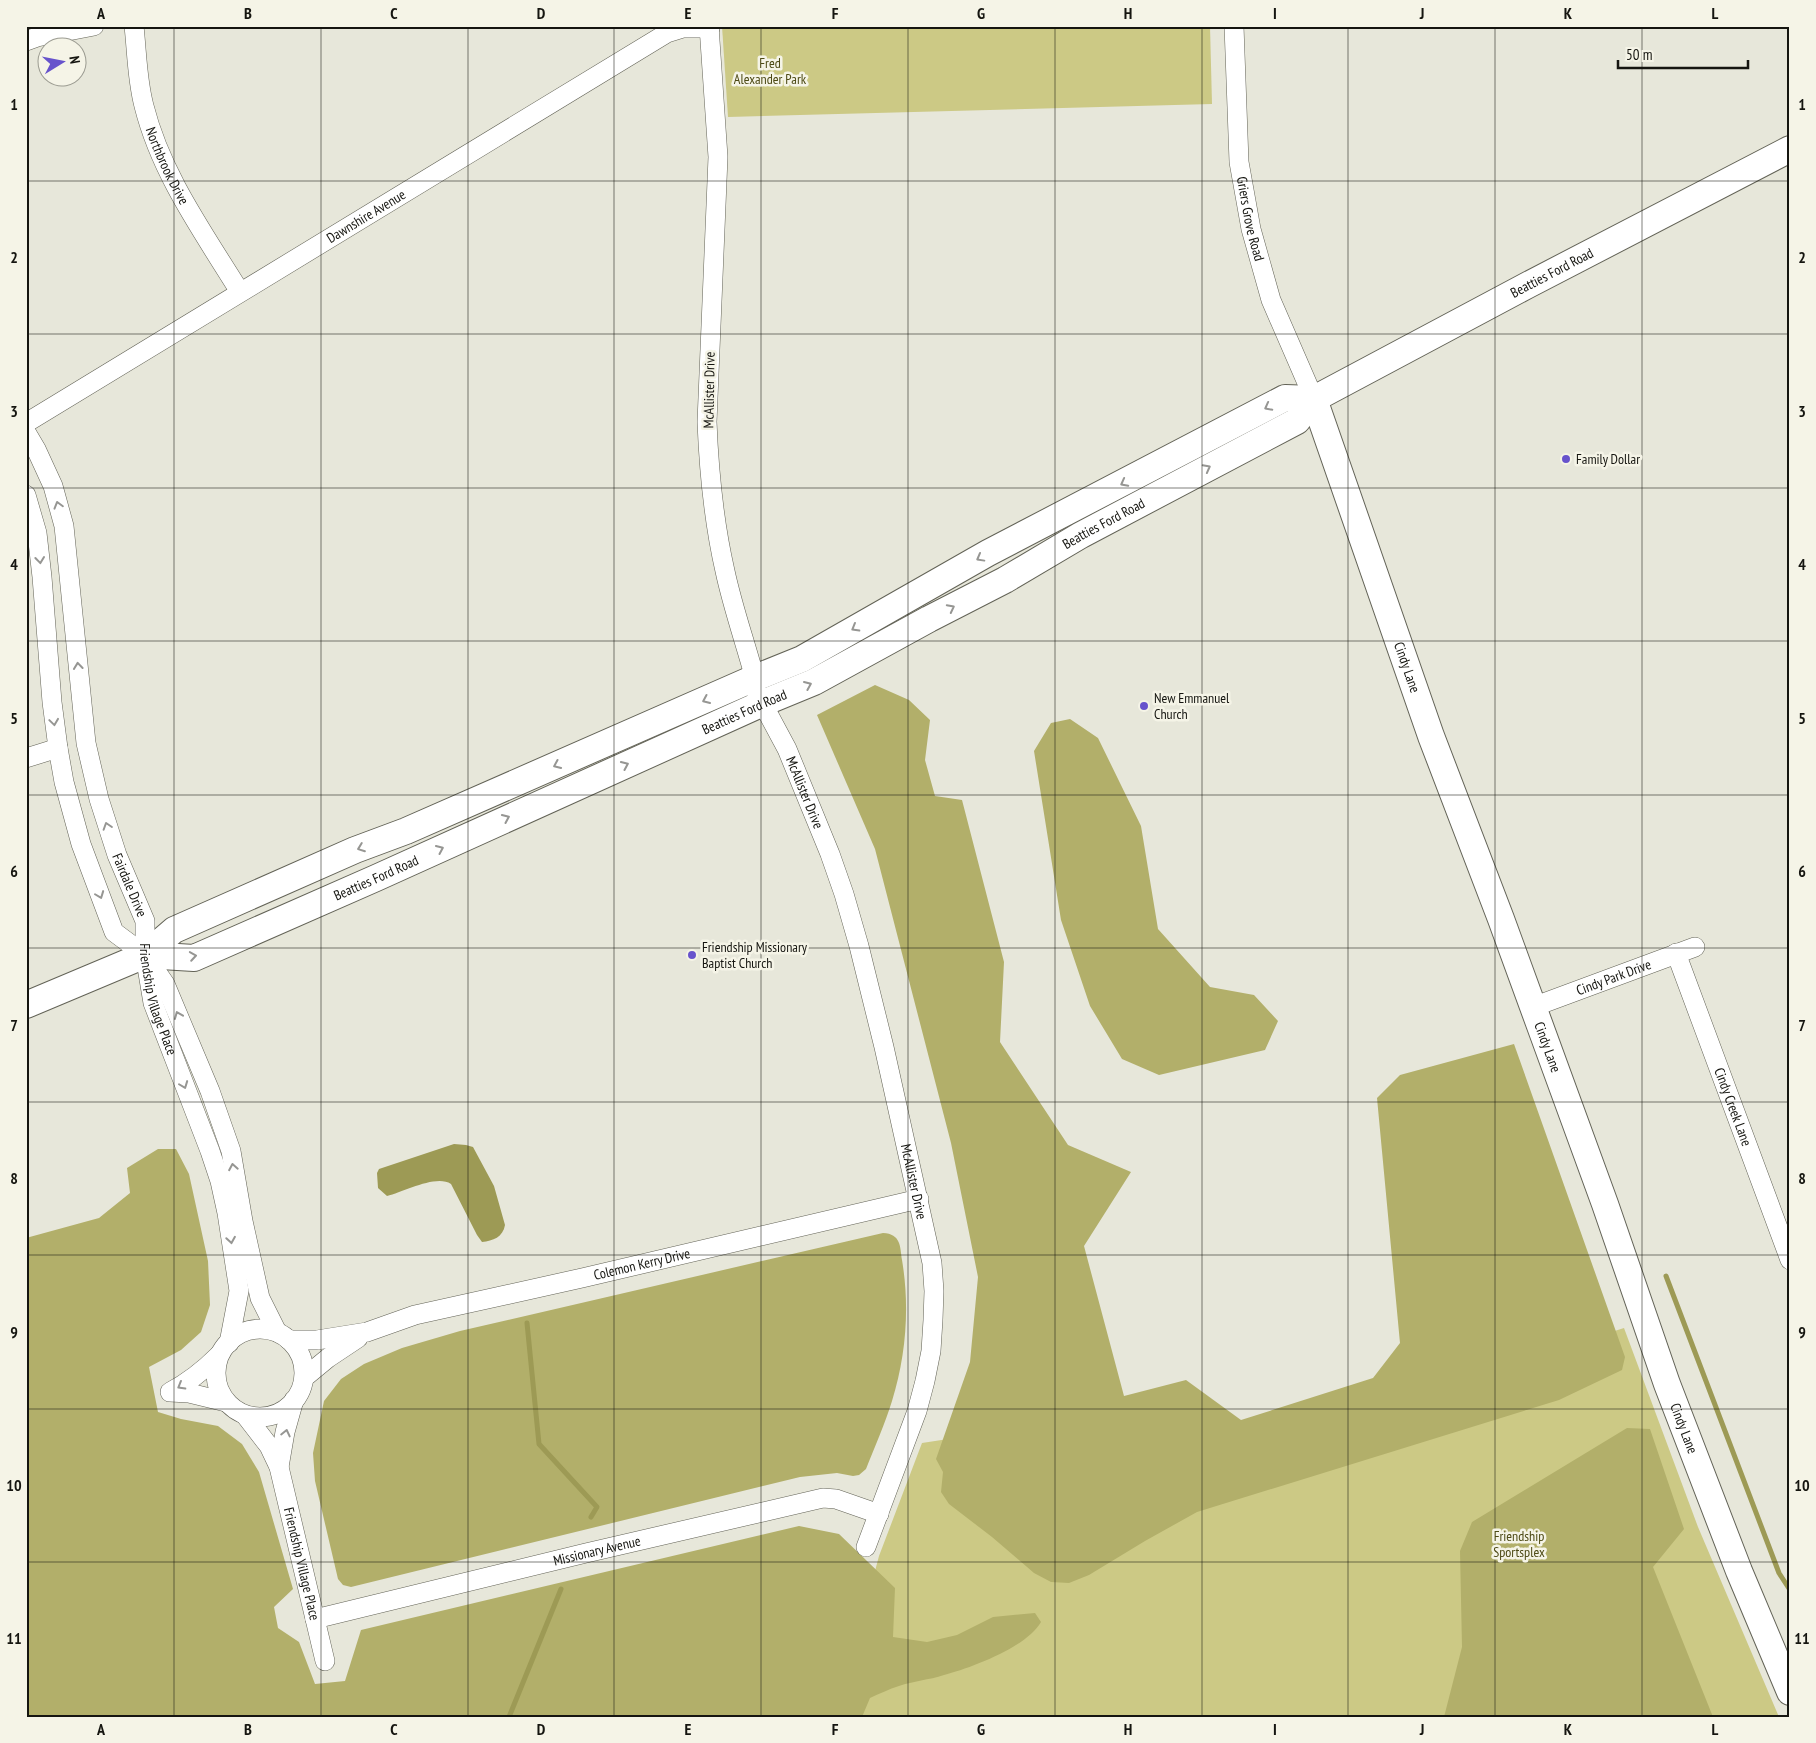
<svg xmlns="http://www.w3.org/2000/svg" width="1816" height="1743" viewBox="0 0 1816 1743" font-family="'PT Sans Narrow',sans-serif">
  <rect width="100%" height="100%" fill="#e7e7da"/>
  <g fill="#ccc985">
    <polygon points="722,26 1210,26 1212,104 728,117"/>
    <polygon points="1624,1328 1698,1527 1779,1717 839,1717 843,1691 879,1556 922,1443 1072,1420 1090,1499"/>
  </g>
  <g fill="#b2af6a">
    <polygon points="875,685 909,700 930,720 925,760 935,796 962,800 1004,962 1000,1042 1068,1145 1131,1172 1084,1246 1124,1396 1186,1380 1241,1420 1373,1378 1400,1343 1377,1098 1400,1075 1514,1044 1625,1357 1622,1370 1559,1400 1197,1512 1145,1541 1089,1575 1069,1583 1051,1582 1034,1573 992,1537 949,1504 941,1492 943,1472 936,1459 970,1362 978,1277 951,1143 875,849 817,715"/>
    <polygon points="1070,719 1098,738 1141,826 1158,929 1210,987 1254,995 1278,1021 1265,1050 1159,1075 1122,1059 1090,1006 1061,920 1034,751 1051,723"/>
    <path d="M158 1149H176L189 1174 208 1261 210 1305 201 1332 181 1350 149 1367 158 1412 181 1419 218 1426 242 1444 259 1472 293 1589 274 1607 278 1628 299 1642 315 1684 345 1681 361 1630 799 1526 839 1534 895 1588 893 1637 927 1642 957 1635 993 1617 1035 1613 1041 1622C1027 1647 971 1668 944 1675 929 1680 913 1681 899 1686 889 1689 879 1694 870 1698L862 1717H26V1238L99 1218 130 1193 127 1168Z"/>
    <path d="M883 1233C901 1234 900 1246 902 1260 910 1307 906 1356 892 1401 885 1424 875 1446 866 1469L859 1475 853 1476 837 1473 800 1477 351 1587 343 1585 338 1579 315 1481 313 1453 324 1401 341 1379 364 1364 402 1348 460 1331Z"/>
    <polygon points="1627,1428 1650,1429 1684,1529 1653,1567 1713,1717 1444,1717 1462,1647 1460,1551 1472,1522"/>
  </g>
  <path fill="#9d9a55" d="M454 1144 466 1145 473 1147 494 1186 505 1225C503 1237 493 1241 482 1242L477 1235 451 1184C436 1174 404 1192 387 1196L378 1188 377 1173 379 1169Z"/>
  <g fill="none" stroke-linecap="round" stroke-linejoin="round">
    <g stroke="#9d9a55" stroke-width="5">
      <polyline points="1666,1276 1779,1573 1790,1590"/>
      <polyline points="527,1323 539,1444 597,1507 591,1517"/>
      <polyline points="509,1717 561,1589"/>
    </g>
    <g stroke="#636357" stroke-width="20">
      <g id="street">
        <path id="s1" d="M134 26C137 53 137 80 144 106 161 174 203 232 240 292"/>
        <path id="s2" d="M709 26 718 157 707 422C709 472 714 523 725 571 732 604 743 636 752 668L750 680 787 749 830 854 844 894 859 946 884 1047 932 1263 934 1291 933 1320 931 1351 925 1381 917 1411 866 1547"/>
        <path id="s3" d="M1234 26 1239 162 1251 229 1271 300 1314 399"/>
        <polyline points="26,41 37,37 94,26"/>
        <path id="s4" d="M26 423 667 33 683 28H710"/>
        <path id="s5" d="M26 432 36 449 53 486 64 526 86 743 99 799 117 855 145 921V955L153 1003 210 1151 220 1181 227 1213 239 1291 229 1343"/>
        <polyline points="26,495 37,533 42,577 52,702 58,748 64,782 81,844 114,932 145,955 165,984 210,1091 231,1151 243,1221 260,1298 277,1332"/>
        <polyline points="26,758 58,748"/>
        <path id="s6" d="M1676 953 1790 1260"/>
        <path id="s7" d="M1533 1007 1695 947"/>
        <circle cx="260" cy="1373" r="44"/>
        <path id="s8" d="M289 1340H317L367 1332 415 1315 582 1278 919 1199"/>
        <path d="M219 1355C204 1370 189 1382 170 1392L189 1393 226 1402"/>
        <polyline points="305,1377 328,1358 358,1338"/>
        <path id="s9" d="M245 1415 269 1446 279 1467 325 1661"/>
        <polyline points="279,1467 285,1432 294,1400"/>
        <path id="s10" d="M315 1619 586 1553 823 1498 836 1499 879 1514"/>
      </g>
    </g>
    <g stroke="#636357" stroke-width="28">
      <g id="secondary">
        <path id="s11" d="M1314 399 1431 736 1501 919 1605 1204 1667 1384 1739 1571 1790 1692"/>
        <path id="s12" d="M145 955 194 958 376 878 763 703 814 682 929 619 1005 580 1081 535 1297 421 1314 399 1526 286 1790 149"/>
        <polyline points="26,1005 145,955 174,930 355,850 406,831 750,680 802,659 988,553 1285,398 1314,399"/>
      </g>
    </g>
    <use href="#street" stroke="#fff" stroke-width="19"/>
    <use href="#secondary" stroke="#fff" stroke-width="26"/>
  </g>
  <defs><path id="oneway-chevron" d="M-2-3.5L2.5 0L-2 3.5" fill="none" stroke-width="1.6" stroke-linecap="round" stroke-linejoin="round" transform="scale(1.25)"/></defs>
  <g stroke="#969693">
    <use href="#oneway-chevron" transform="translate(1268 407) rotate(152)"/>
    <use href="#oneway-chevron" transform="translate(1207 468) rotate(-28)"/>
    <use href="#oneway-chevron" transform="translate(1124 483) rotate(152)"/>
    <use href="#oneway-chevron" transform="translate(58 505) rotate(-106)"/>
    <use href="#oneway-chevron" transform="translate(980 558) rotate(151)"/>
    <use href="#oneway-chevron" transform="translate(40 560) rotate(83)"/>
    <use href="#oneway-chevron" transform="translate(951 608) rotate(-27)"/>
    <use href="#oneway-chevron" transform="translate(855 628) rotate(150)"/>
    <use href="#oneway-chevron" transform="translate(78 666) rotate(-96)"/>
    <use href="#oneway-chevron" transform="translate(808 685) rotate(-23)"/>
    <use href="#oneway-chevron" transform="translate(706 700) rotate(156)"/>
    <use href="#oneway-chevron" transform="translate(54 722) rotate(82)"/>
    <use href="#oneway-chevron" transform="translate(557 765) rotate(156)"/>
    <use href="#oneway-chevron" transform="translate(625 765) rotate(-24)"/>
    <use href="#oneway-chevron" transform="translate(506 818) rotate(-24)"/>
    <use href="#oneway-chevron" transform="translate(107 826) rotate(-108)"/>
    <use href="#oneway-chevron" transform="translate(361 848) rotate(159)"/>
    <use href="#oneway-chevron" transform="translate(440 849) rotate(-24)"/>
    <use href="#oneway-chevron" transform="translate(100 895) rotate(69)"/>
    <use href="#oneway-chevron" transform="translate(193 956) rotate(-9)"/>
    <use href="#oneway-chevron" transform="translate(178 1015) rotate(-112)"/>
    <use href="#oneway-chevron" transform="translate(184 1085) rotate(69)"/>
    <use href="#oneway-chevron" transform="translate(233 1167) rotate(-100)"/>
    <use href="#oneway-chevron" transform="translate(231 1240) rotate(81)"/>
    <use href="#oneway-chevron" transform="translate(181 1386) rotate(150)"/>
    <use href="#oneway-chevron" transform="translate(286 1433) rotate(-77)"/>
  </g>
  <path fill="none" stroke="#151510" stroke-width="1" stroke-opacity="0.55" d="M174 26V1717M321 26V1717M468 26V1717M614 26V1717M761 26V1717M908 26V1717M1055 26V1717M1202 26V1717M1348 26V1717M1495 26V1717M1642 26V1717M26 181H1790M26 334H1790M26 488H1790M26 641H1790M26 795H1790M26 948H1790M26 1102H1790M26 1255H1790M26 1409H1790M26 1562H1790"/>
  <g fill="#6753cc" stroke="#f5f4e7" stroke-width="2">
    <circle cx="1566" cy="459" r="5"/>
    <circle cx="1144" cy="706" r="5"/>
    <circle cx="692" cy="955" r="5"/>
  </g>
  <g text-anchor="middle" stroke-width="5" stroke-linejoin="round" paint-order="stroke">
    <g font-size="14" fill="#4d4a15" stroke="#f5f4e7">
      <text x="770" y="68">Fred<tspan x="770" dy="16">Alexander Park</tspan></text>
      <text x="1519" y="1541">Friendship<tspan x="1519" dy="16">Sportsplex</tspan></text>
    </g>
    <g font-size="14" fill="#151510" stroke="#f5f4e7">
      <text dy="5" stroke="none"><textPath href="#s1" startOffset="145">Northbrook Drive</textPath></text>
      <text dy="5" stroke="none"><textPath href="#s4" startOffset="398">Dawnshire Avenue</textPath></text>
      <text dy="5" stroke="none"><textPath href="#s3" startOffset="194">Griers Grove Road</textPath></text>
      <text dy="5" stroke="none"><textPath href="#s12" startOffset="1574">Beatties Ford Road</textPath></text>
      <text transform="translate(709 390) rotate(-89)" y="5">McAllister Drive</text>
      <text dy="5" stroke="none"><textPath href="#s12" startOffset="1058">Beatties Ford Road</textPath></text>
      <text dy="5" stroke="none"><textPath href="#s11" startOffset="284">Cindy Lane</textPath></text>
      <text dy="5" stroke="none"><textPath href="#s12" startOffset="652">Beatties Ford Road</textPath></text>
      <text dy="5" stroke="none"><textPath href="#s2" startOffset="785">McAllister Drive</textPath></text>
      <text dy="5" stroke="none"><textPath href="#s12" startOffset="248">Beatties Ford Road</textPath></text>
      <text dy="5" stroke="none"><textPath href="#s5" startOffset="469">Fairdale Drive</textPath></text>
      <text dy="5" stroke="none"><textPath href="#s7" startOffset="86">Cindy Park Drive</textPath></text>
      <text dy="5" stroke="none"><textPath href="#s5" startOffset="588">Friendship Village Place</textPath></text>
      <text dy="5" stroke="none"><textPath href="#s11" startOffset="689">Cindy Lane</textPath></text>
      <text dy="5" stroke="none"><textPath href="#s6" startOffset="164">Cindy Creek Lane</textPath></text>
      <text dy="5" stroke="none"><textPath href="#s2" startOffset="1190">McAllister Drive</textPath></text>
      <text dy="5" stroke="none"><textPath href="#s8" startOffset="362">Colemon Kerry Drive</textPath></text>
      <text dy="5" stroke="none"><textPath href="#s11" startOffset="1094">Cindy Lane</textPath></text>
      <text dy="5" stroke="none"><textPath href="#s10" startOffset="290">Missionary Avenue</textPath></text>
      <text dy="5" stroke="none"><textPath href="#s9" startOffset="162">Friendship Village Place</textPath></text>
    </g>
    <g font-size="14" fill="#151510" stroke="#f5f4e7" text-anchor="start">
      <text x="1576" y="464">Family Dollar</text>
      <text x="1154" y="703">New Emmanuel<tspan x="1154" dy="16">Church</tspan></text>
      <text x="702" y="952">Friendship Missionary<tspan x="702" dy="16">Baptist Church</tspan></text>
    </g>
  </g>
  <rect width="1816" height="1743" fill="none" stroke="#f5f4e7" stroke-width="55"/>
  <g transform="translate(62 62) rotate(80)"><circle r="24" fill="#f5f4e7" stroke="#9b9b91"/>
  <path d="M0-4L9 19L0 12L-9 19Z" fill="#6753cc"/>
  <text y="-8" font-size="14" font-weight="bold" text-anchor="middle" fill="#151510">N</text>
  </g>
  <path d="M1618 60v8h130v-8" fill="none" stroke="#151510" stroke-width="2.5"/>
  <text x="1626" y="60" font-size="15" fill="#151510" stroke="#f5f4e7" stroke-width="4" paint-order="stroke">50 m</text>
  <rect x="28" y="28" width="1760" height="1688" fill="none" stroke="#151510" stroke-width="2"/>
  <g font-size="16" text-anchor="middle" font-weight="bold" fill="#151510">
    <text x="101" y="19">A</text>
    <text x="248" y="19">B</text>
    <text x="394" y="19">C</text>
    <text x="541" y="19">D</text>
    <text x="688" y="19">E</text>
    <text x="835" y="19">F</text>
    <text x="981" y="19">G</text>
    <text x="1128" y="19">H</text>
    <text x="1275" y="19">I</text>
    <text x="1422" y="19">J</text>
    <text x="1568" y="19">K</text>
    <text x="1715" y="19">L</text>
    <text x="14" y="110">1</text>
    <text x="1802" y="110">1</text>
    <text x="14" y="263">2</text>
    <text x="1802" y="263">2</text>
    <text x="14" y="417">3</text>
    <text x="1802" y="417">3</text>
    <text x="14" y="570">4</text>
    <text x="1802" y="570">4</text>
    <text x="14" y="724">5</text>
    <text x="1802" y="724">5</text>
    <text x="14" y="877">6</text>
    <text x="1802" y="877">6</text>
    <text x="14" y="1031">7</text>
    <text x="1802" y="1031">7</text>
    <text x="14" y="1184">8</text>
    <text x="1802" y="1184">8</text>
    <text x="14" y="1338">9</text>
    <text x="1802" y="1338">9</text>
    <text x="14" y="1491">10</text>
    <text x="1802" y="1491">10</text>
    <text x="14" y="1644">11</text>
    <text x="1802" y="1644">11</text>
    <text x="101" y="1735">A</text>
    <text x="248" y="1735">B</text>
    <text x="394" y="1735">C</text>
    <text x="541" y="1735">D</text>
    <text x="688" y="1735">E</text>
    <text x="835" y="1735">F</text>
    <text x="981" y="1735">G</text>
    <text x="1128" y="1735">H</text>
    <text x="1275" y="1735">I</text>
    <text x="1422" y="1735">J</text>
    <text x="1568" y="1735">K</text>
    <text x="1715" y="1735">L</text>
  </g>
</svg>
